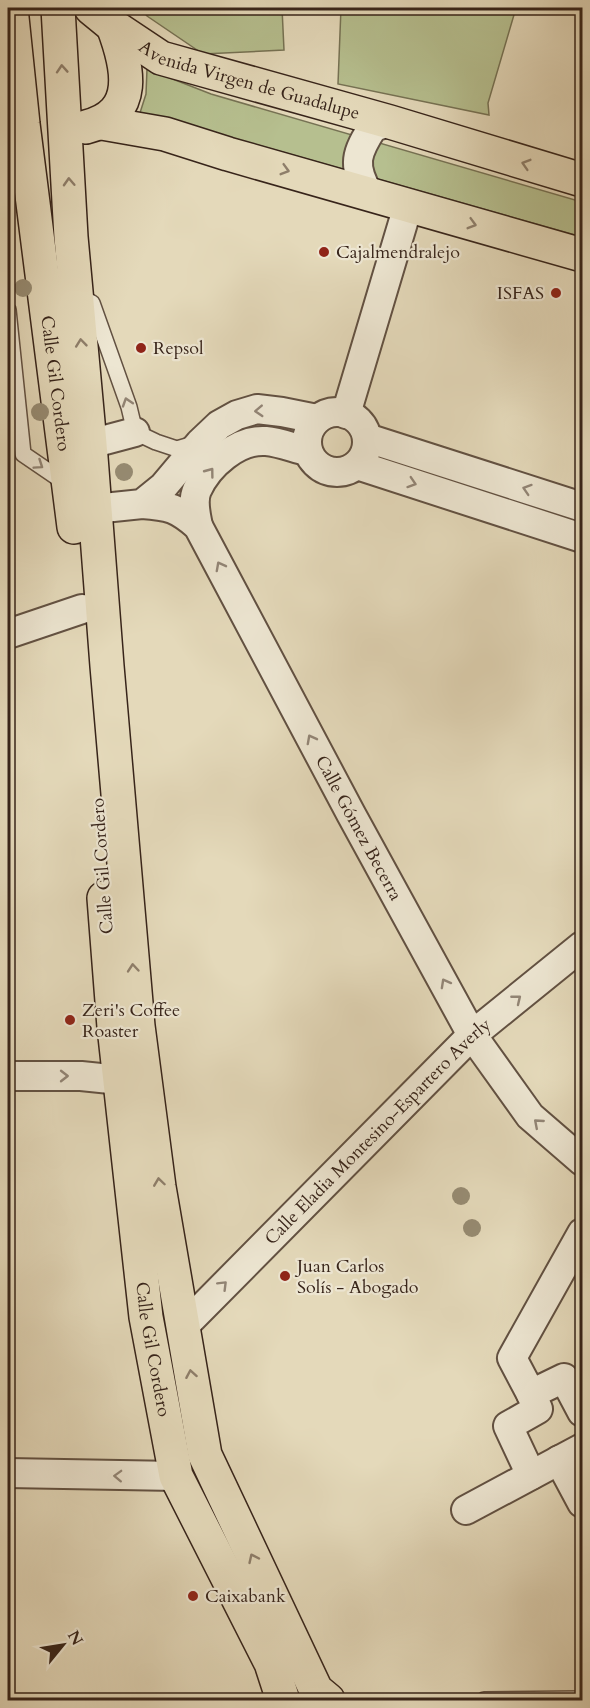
<svg xmlns="http://www.w3.org/2000/svg" width="590" height="1708" viewBox="0 0 590 1708" font-family="Cardo,serif">
  <rect width="100%" height="100%" fill="#e4d9ba"/>
  <filter id="stains"><feTurbulence type="fractalNoise" baseFrequency=".00333" numOctaves="4"/><feColorMatrix values="0 0 0 0 .2 0 0 0 0 .09 0 0 0 0 .02 0 0 0 .5 -.17"/></filter>
  <radialGradient id="worn" r=".72"><stop offset=".6" stop-color="#630" stop-opacity="0"/><stop offset="1" stop-color="#630" stop-opacity=".3"/></radialGradient>
  <g fill="#b6bf8f" stroke="#767254" stroke-width="1.5">
    <polygon points="140,8 282,8 284,50 203,54 147,16"/>
    <polygon points="341,8 516,8 488,103 489,115 338,84"/>
    <polygon points="147,69 211,94 582,202 582,237 176,122 138,119 146,94"/>
  </g>
  <g fill="none" stroke-linecap="round" stroke-linejoin="round">
    <g stroke="#625142" stroke-width="18">
      <g id="lane">
        <polyline points="8,189 28,167"/>
        <polyline points="80,297 92,303 129,407 135,432 156,442 177,449 194,444"/>
        <polyline points="8,310 23,454 67,484"/>
        <polyline points="484,1700 582,1699"/>
      </g>
    </g>
    <g stroke="#625142" stroke-width="32">
      <g id="street">
        <path d="M368 193C352 165 356 153 373 127L390 122"/>
        <circle cx="337" cy="442" r="30"/>
        <polyline points="346,414 408,206"/>
        <polyline points="367,438 582,507"/>
        <polyline points="90,444 135,432"/>
        <polyline points="357,465 582,538"/>
        <path id="s1" d="M142 504C170 506 177 508 198 526L351 814 472 1035 530 1116 582 1161"/>
        <polyline points="73,516 94,509 142,504 163,487 200,443 219,425 237,415 257,409 282,412 317,419"/>
        <path d="M198 526C196 515 192 501 197 490 208 465 238 439 266 441 279 442 294 448 307 451"/>
        <polyline points="8,634 82,609"/>
        <polyline points="8,1076 81,1076 120,1080"/>
        <polyline points="582,1233 512,1358 531,1394 564,1378 582,1412"/>
        <path id="s2" d="M183 1327 472 1035 582 946"/>
        <polyline points="559,1460 582,1503"/>
        <polyline points="8,1473 176,1476"/>
        <polyline points="531,1475 508,1426 538,1409 531,1394"/>
        <polyline points="466,1510 582,1448"/>
      </g>
    </g>
    <g stroke="#37241a" stroke-width="36">
      <g id="primary">
        <path id="s3" d="M11 8 23 124 74 527"/>
        <polyline points="58,8 71,237 90,444 107,666 138,1026 159,1187 205,1455 316,1690 328,1700"/>
        <path id="s4" d="M91 8 113 26 161 58 390 122 582 180"/>
        <polyline points="102,123 165,134 228,154 582,255"/>
        <path d="M86 127C140 114 128 66 113 26"/>
        <path id="s5" d="M104 898 114 1027 146 1317 176 1476 271 1663 283 1700"/>
      </g>
    </g>
    <use href="#lane" stroke="#ede6d2" stroke-width="15"/>
    <use href="#street" stroke="#ede6d2" stroke-width="28"/>
    <use href="#primary" stroke="#e4d9ba" stroke-width="33"/>
  </g>
  <g fill="#968b72">
    <circle cx="23" cy="288" r="9"/>
    <circle cx="40" cy="412" r="9"/>
    <circle cx="124" cy="472" r="9"/>
    <circle cx="461" cy="1196" r="9"/>
    <circle cx="472" cy="1228" r="9"/>
  </g>
  <defs><path id="oneway-chevron" d="M-2-3.5L2.5 0L-2 3.5" fill="none" stroke-width="1.6" stroke-linecap="round" stroke-linejoin="round" transform="scale(1.5)"/></defs>
  <g stroke="#8e7e6a">
    <use href="#oneway-chevron" transform="translate(62 69) rotate(-94)"/>
    <use href="#oneway-chevron" transform="translate(526 164) rotate(-163)"/>
    <use href="#oneway-chevron" transform="translate(285 170) rotate(16)"/>
    <use href="#oneway-chevron" transform="translate(69 182) rotate(-93)"/>
    <use href="#oneway-chevron" transform="translate(472 224) rotate(16)"/>
    <use href="#oneway-chevron" transform="translate(81 343) rotate(-96)"/>
    <use href="#oneway-chevron" transform="translate(133 968) rotate(-95)"/>
    <use href="#oneway-chevron" transform="translate(159 1182) rotate(-98)"/>
    <use href="#oneway-chevron" transform="translate(191 1374) rotate(-100)"/>
    <use href="#oneway-chevron" transform="translate(253 1558) rotate(-115)"/>
  </g>
  <g stroke="#928576">
    <use href="#oneway-chevron" transform="translate(127 402) rotate(-108)"/>
    <use href="#oneway-chevron" transform="translate(259 411) rotate(177)"/>
    <use href="#oneway-chevron" transform="translate(39 465) rotate(34)"/>
    <use href="#oneway-chevron" transform="translate(210 472) rotate(-53)"/>
    <use href="#oneway-chevron" transform="translate(412 483) rotate(18)"/>
    <use href="#oneway-chevron" transform="translate(527 489) rotate(-162)"/>
    <use href="#oneway-chevron" transform="translate(220 566) rotate(-118)"/>
    <use href="#oneway-chevron" transform="translate(311 739) rotate(-118)"/>
    <use href="#oneway-chevron" transform="translate(445 983) rotate(-119)"/>
    <use href="#oneway-chevron" transform="translate(517 999) rotate(-39)"/>
    <use href="#oneway-chevron" transform="translate(64 1076)"/>
    <use href="#oneway-chevron" transform="translate(538 1123) rotate(-139)"/>
    <use href="#oneway-chevron" transform="translate(223 1285) rotate(-45)"/>
    <use href="#oneway-chevron" transform="translate(118 1476) rotate(-178)"/>
  </g>
  <g fill="#8f2418" stroke="#ede6d2" stroke-width="2">
    <circle cx="324" cy="252" r="6"/>
    <circle cx="556" cy="293" r="6"/>
    <circle cx="141" cy="348" r="6"/>
    <circle cx="70" cy="1020" r="6"/>
    <circle cx="285" cy="1276" r="6"/>
    <circle cx="193" cy="1596" r="6"/>
  </g>
  <g text-anchor="middle" stroke-width="4.5" stroke-linejoin="round" paint-order="stroke">
    <g font-size="18" fill="#37241a" stroke="#ede6d2">
      <text dy="6" stroke="none"><textPath href="#s4" startOffset="177">Avenida Virgen de Guadalupe</textPath></text>
      <text dy="6" stroke="none"><textPath href="#s3" startOffset="378">Calle Gil Cordero</textPath></text>
      <text dy="6" stroke="none"><textPath href="#s1" startOffset="404">Calle Gómez Becerra</textPath></text>
      <text transform="translate(102 866) rotate(-94)" y="6">Calle Gil Cordero</text>
      <text dy="6" stroke="none"><textPath href="#s2" startOffset="276">Calle Eladia Montesino-Espartero Averly</textPath></text>
      <text dy="6" stroke="none"><textPath href="#s5" startOffset="454">Calle Gil Cordero</textPath></text>
    </g>
    <g font-size="18" fill="#37241a" stroke="#ede6d2" text-anchor="start">
      <text x="336" y="258">Cajalmendralejo</text>
      <text x="544" y="299" text-anchor="end">ISFAS</text>
      <text x="153" y="354">Repsol</text>
      <text x="82" y="1016">Zeri's Coffee<tspan x="82" dy="21">Roaster</tspan></text>
      <text x="297" y="1272">Juan Carlos<tspan x="297" dy="21">Solís - Abogado</tspan></text>
      <text x="205" y="1602">Caixabank</text>
    </g>
  </g>
  <rect width="590" height="1708" fill="none" stroke="#e4d9ba" stroke-width="30"/>
  <rect x="9" y="9" width="572" height="1690" fill="none" stroke="#37241a" stroke-width="3"/>
  <rect x="15" y="15" width="560" height="1678" fill="none" stroke="#37241a" stroke-width="1.5"/>
  <g transform="translate(63 1645) rotate(60)" stroke="#ede6d2" stroke-width="4.5" paint-order="stroke">
  <path d="M0-4.5L10 22L0 15L-10 22Z" fill="#37241a"/>
  <text y="-9" font-size="16" font-weight="bold" text-anchor="middle" fill="#37241a">N</text>
  </g>
  <rect width="100%" height="100%" filter="url(#stains)"/>
  <rect width="100%" height="100%" fill="url(#worn)"/>
</svg>
